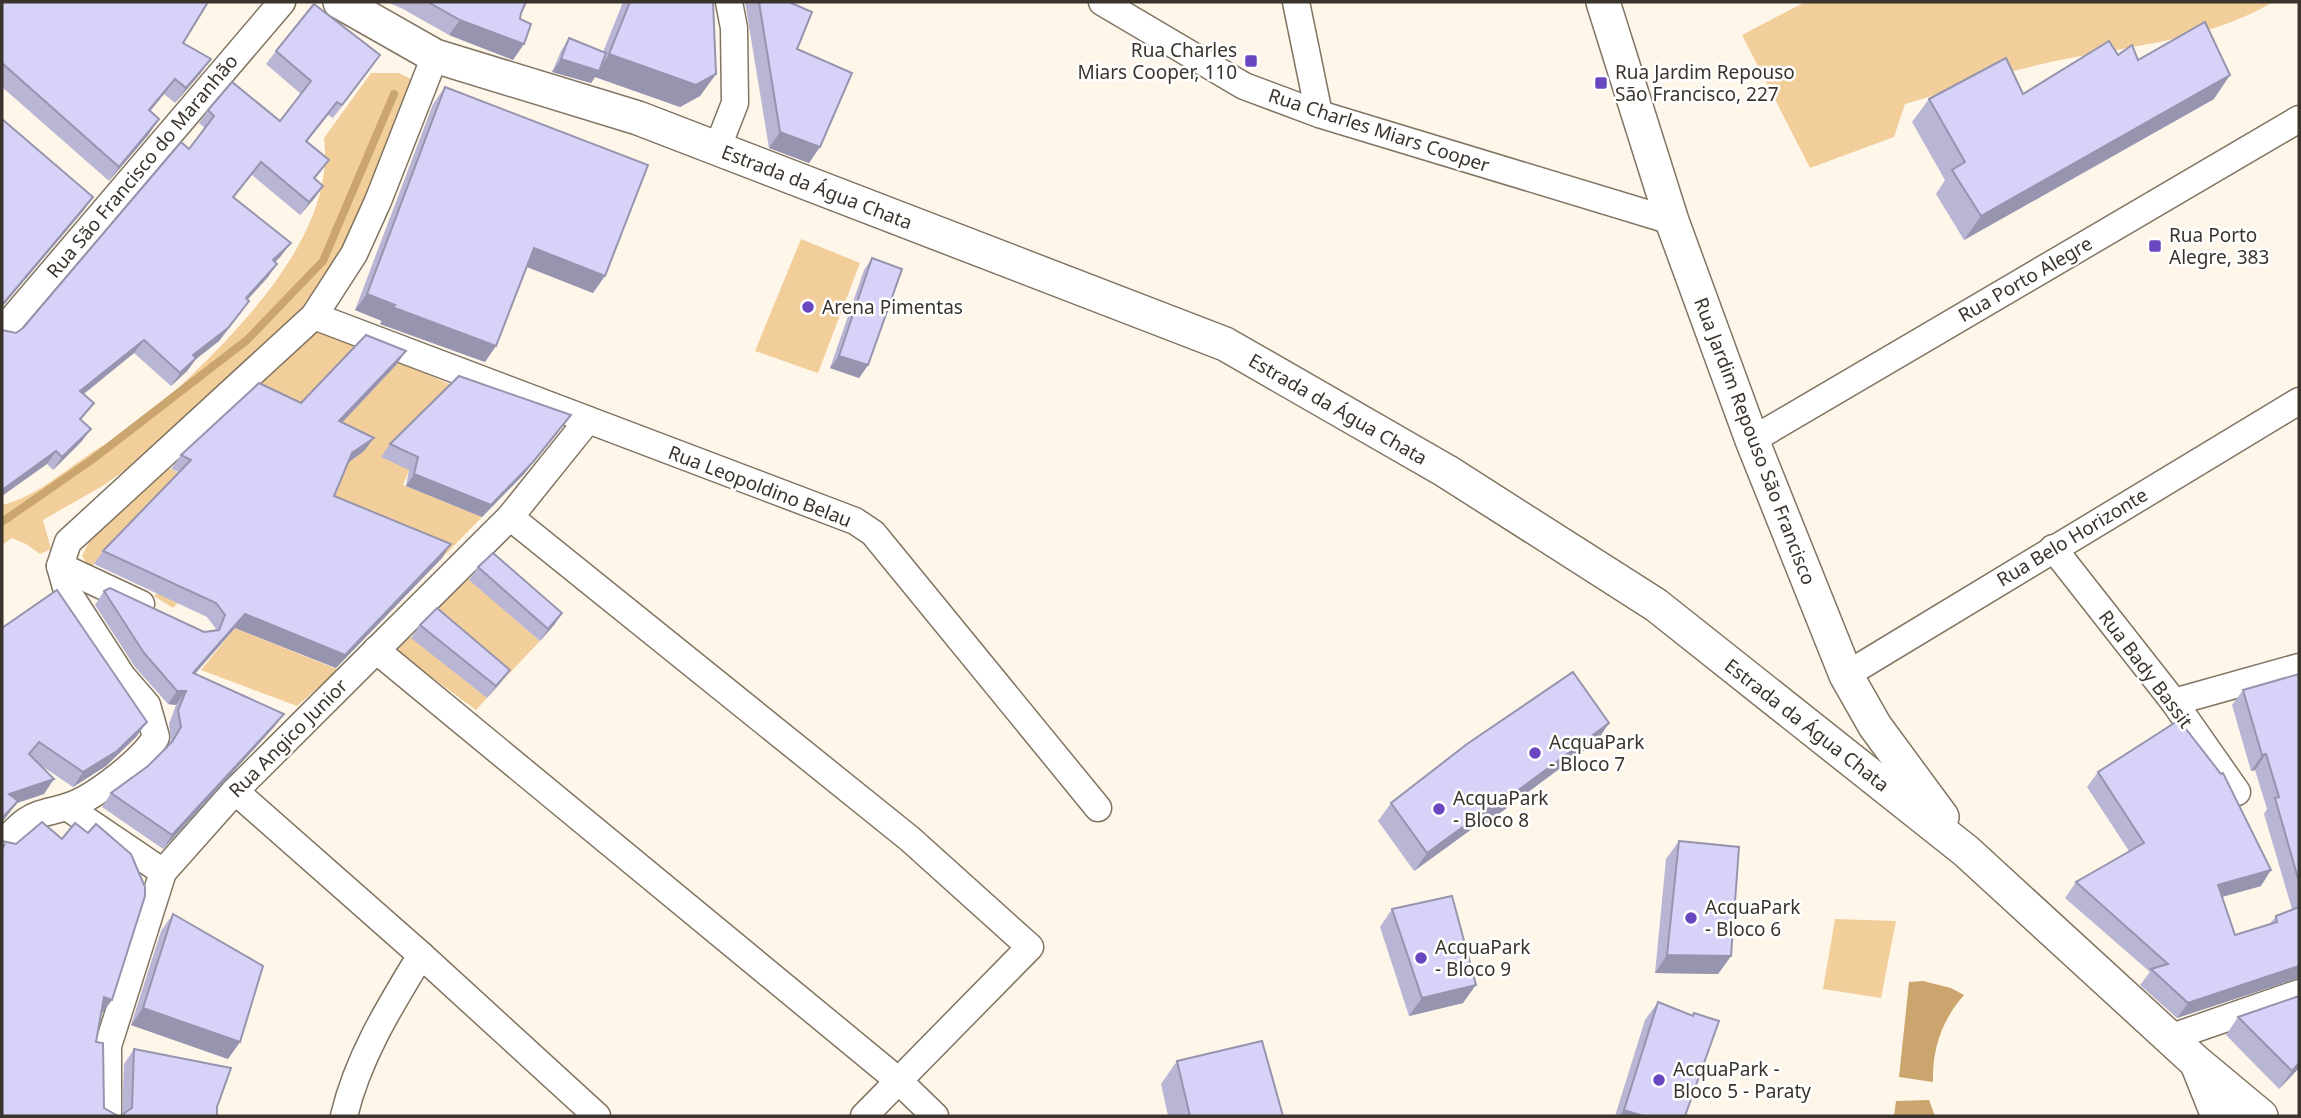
<svg xmlns="http://www.w3.org/2000/svg" width="2301" height="1118" viewBox="0 0 2301 1118" font-family="'Noto Sans',sans-serif">
  <rect width="100%" height="100%" fill="#fff6ea"/>
  <g fill="#f2cf9a">
    <path d="M1805 2H2273C2202 44 2117 46 2038 65 1993 75 1949 91 1905 104L1894 137 1810 168 1742 35Z"/>
    <path d="M371 73H399L411 79 413 95 330 279 286 328 252 355 212 398 163 443 104 485 43 520 51 549 40 554 26 544 12 538 2 545V505C46 496 87 446 132 432 206 361 338 250 324 138Z"/>
    <polygon points="801,239 860,263 818,373 755,351"/>
    <polygon points="318,326 360,346 291,417 247,396"/>
    <polygon points="399,362 454,386 382,457 402,466 411,466 403,485 482,517 442,558 319,492 330,435"/>
    <polygon points="166,467 261,509 238,542 173,608 154,596 213,532 154,502 90,568 82,556 96,528"/>
    <polygon points="463,574 540,641 501,682 421,615"/>
    <polygon points="235,628 339,670 297,706 201,670"/>
    <polygon points="407,634 487,698 476,710 395,650"/>
    <polygon points="1835,919 1896,921 1881,998 1823,989"/>
  </g>
  <g fill="#caa66e">
    <path d="M1923 981 1951 988 1964 995C1942 1020 1932 1049 1933 1082L1899 1077 1909 982Z"/>
    <polygon points="1929,1100 1935,1116 1894,1116 1896,1101"/>
  </g>
  <g fill="none" stroke-linecap="round" stroke-linejoin="round">
    <polyline stroke="#caa66e" stroke-width="8" points="2,522 93,459 247,340 323,261 394,94"/>
    <g stroke="#817462" stroke-width="29">
      <g id="minor">
        <polyline points="1102,2 1244,86 1319,114 1672,221"/>
        <polyline points="1296,2 1319,114"/>
        <polyline points="717,149 735,103 734,28 729,2"/>
        <polyline points="314,316 855,521 873,533 1098,808"/>
        <polyline points="2,331 282,2"/>
        <polyline points="1752,440 2299,119"/>
        <polyline points="510,517 910,839 1030,947 864,1116"/>
        <polyline points="2053,548 2174,702 2237,792"/>
        <polyline points="60,566 141,604"/>
        <polyline points="376,650 900,1082 935,1116"/>
        <polyline points="1846,675 2299,401"/>
        <polyline points="2174,702 2299,667"/>
        <polyline points="235,791 421,955 597,1116"/>
        <polyline points="67,807 163,872"/>
        <path d="M2 844C9 837 17 827 26 821 39 812 51 812 66 807 92 800 143 760 156 737L147 705 122 676 67 591 60 566 68 542 314 316 354 254 378 201 435 56"/>
        <polyline points="2172,1037 2299,993"/>
        <polyline points="108,1116 108,1046 163,872 235,791 510,517 588,420"/>
        <path d="M344 1116C358 1057 390 1006 421 955"/>
      </g>
    </g>
    <g stroke="#817462" stroke-width="36">
      <g id="tertiary">
        <polyline points="340,2 435,56 638,118 1225,344 1446,471 1656,605 1966,851 2195,1061 2261,1116"/>
        <polyline points="1603,2 1672,221 1752,440 1846,675 1875,726 1942,817"/>
        <polyline points="2198,1066 2218,1116"/>
      </g>
    </g>
    <use href="#minor" stroke="#fff" stroke-width="26"/>
    <use href="#tertiary" stroke="#fff" stroke-width="33"/>
  </g>
  <g fill="#b9b5d5">
    <polygon points="2,2 183,43 211,59 200,74 175,103 164,94 150,111 149,134 109,181 2,87"/>
    <polygon points="387,2 526,2 521,13 513,60 449,35 403,9"/>
    <polygon points="623,2 713,2 716,74 700,96 680,107 595,77 591,83 552,72 561,51 569,38 603,52"/>
    <polygon points="745,2 789,2 797,49 809,163 769,148"/>
    <polygon points="276,51 371,68 333,118 328,115 307,142 329,160 315,179 323,186 300,215 252,175 234,198 281,256 275,262 268,277 248,299 240,314 219,341 196,359 187,371 171,386 134,353 84,394 94,403 81,420 91,429 81,442 53,470 47,464 16,333 23,328 189,149 205,128 199,123 208,110 280,121 301,94 266,64"/>
    <polygon points="2118,55 2138,60 2214,99 1964,240 1936,194 1945,180 1912,122 1929,99 2023,94"/>
    <polygon points="445,87 593,293 527,267 485,362 380,324 382,321 355,310 433,104"/>
    <polygon points="872,258 868,365 859,378 830,368 864,270"/>
    <polygon points="397,364 342,423 374,438 364,451 348,463 334,496 442,558 336,668 235,628 195,674 284,714 274,727 163,849 102,807 111,793 148,766 168,746 171,740 169,724 176,705 168,704 135,667 95,605 104,591 204,632 215,630 216,629 207,617 94,564 103,551 179,472 171,469 181,455 301,403"/>
    <polygon points="562,427 524,474 482,517 406,486 409,470 381,457 390,444"/>
    <polygon points="478,567 562,613 554,625 540,641 469,580"/>
    <polygon points="420,625 501,682 487,698 411,638"/>
    <polygon points="2,628 147,722 136,737 106,766 73,787 39,764 44,794 17,803 2,822"/>
    <polygon points="2299,674 2299,978 2177,1018 2140,985 2150,972 2065,898 2076,882 2129,851 2087,787 2098,772 2261,886 2222,897 2235,935 2269,925 2276,916 2292,909 2264,814 2267,809 2255,770 2251,771 2232,705 2243,690"/>
    <polygon points="1609,723 1597,741 1481,827 1476,826 1414,871 1378,821 1391,803"/>
    <polygon points="1679,841 1731,956 1718,974 1655,973 1666,859"/>
    <polygon points="1392,909 1463,1003 1409,1016 1380,927"/>
    <polygon points="173,914 228,1059 131,1025 161,931"/>
    <polygon points="1658,1002 1692,1015 1694,1013 1685,1116 1615,1116 1645,1020"/>
    <polygon points="2238,1017 2299,1068 2279,1089 2226,1035"/>
    <polygon points="134,1049 217,1107 122,1115 124,1064"/>
    <polygon points="1177,1061 1283,1116 1168,1116 1161,1084"/>
  </g>
  <g fill="#9694ae">
    <polygon points="460,20 524,44 513,60 449,35"/>
    <polygon points="609,54 716,74 700,96 680,107 595,77 591,83 552,72 561,59 598,71"/>
    <polygon points="211,59 200,74 175,103 186,88"/>
    <polygon points="2230,75 2214,99 1964,240 1981,216"/>
    <polygon points="175,79 164,94 139,125 149,110"/>
    <polygon points="337,102 328,115 297,154 306,141"/>
    <polygon points="159,119 149,134 109,181 119,167"/>
    <polygon points="780,132 820,147 809,163 769,148"/>
    <polygon points="323,186 314,199 300,215 309,202"/>
    <polygon points="93,197 84,210 2,307 2,305"/>
    <polygon points="291,243 281,256 264,273 273,260"/>
    <polygon points="534,248 605,276 593,293 522,265"/>
    <polygon points="277,264 268,277 237,311 246,298"/>
    <polygon points="367,294 496,346 485,362 380,324 382,321 355,310"/>
    <polygon points="249,301 219,341 196,359 187,371 171,386 193,355"/>
    <polygon points="144,340 134,353 71,404 80,391"/>
    <polygon points="406,351 397,364 330,435 339,421"/>
    <polygon points="839,356 868,365 859,378 830,368"/>
    <polygon points="571,415 524,474 482,517 406,486 414,474"/>
    <polygon points="91,429 81,442 53,470 62,457"/>
    <polygon points="374,438 364,451 342,467 352,453"/>
    <polygon points="56,451 47,464 2,496 2,490"/>
    <polygon points="451,544 442,558 336,668 235,628 184,686 193,673 245,614"/>
    <polygon points="562,613 554,625 540,641 548,629"/>
    <polygon points="510,670 501,682 487,698 496,686"/>
    <polygon points="177,691 186,691 176,705 168,704"/>
    <polygon points="284,714 274,727 163,849 172,835"/>
    <polygon points="147,722 136,737 106,766 73,787 83,772"/>
    <polygon points="1609,723 1597,741 1481,827 1476,826 1414,871 1427,853 1489,808"/>
    <polygon points="2266,754 2255,770 2251,771 2262,755"/>
    <polygon points="54,779 44,794 17,803 2,822 2,818 9,794"/>
    <polygon points="2271,870 2261,886 2207,901 2218,885"/>
    <polygon points="1667,955 1731,956 1718,974 1655,973"/>
    <polygon points="2299,966 2299,978 2177,1018 2188,1003"/>
    <polygon points="1476,985 1463,1003 1409,1016 1422,998"/>
    <polygon points="104,997 112,1000 101,1015"/>
    <polygon points="143,1008 240,1042 228,1059 131,1025"/>
    <polygon points="2299,1063 2299,1068 2279,1089 2292,1071"/>
    <polygon points="1624,1110 1643,1116 1619,1116"/>
  </g>
  <g fill="#d7d3f8" stroke="#9694ae" stroke-width="2">
    <polygon points="2,2 208,2 183,43 211,59 186,88 175,79 149,110 159,119 119,167 2,63"/>
    <polygon points="428,2 526,2 521,13 520,19 531,24 524,44 460,20"/>
    <polygon points="630,2 713,2 716,74 696,85 609,54"/>
    <polygon points="759,2 789,2 812,12 797,49 852,73 820,147 780,132"/>
    <polygon points="314,4 380,55 342,105 337,102 306,141 329,160 314,178 323,186 309,202 261,162 233,197 291,243 273,260 277,264 246,298 249,301 228,328 193,355 196,358 180,373 144,340 80,391 94,403 80,419 91,429 62,457 56,451 2,490 2,330 16,333 23,328 181,142 189,149 214,116 208,110 232,82 280,121 311,81 276,51"/>
    <polygon points="2205,22 2230,75 1981,216 1952,170 1965,162 1929,99 2006,58 2023,94 2109,41 2118,55 2132,45 2138,60"/>
    <polygon points="569,38 606,53 599,71 561,59"/>
    <polygon points="445,87 648,165 605,276 534,248 496,346 392,307 395,305 367,294"/>
    <polygon points="2,119 93,197 2,305"/>
    <polygon points="872,258 902,269 868,365 839,356"/>
    <polygon points="366,335 406,351 339,421 374,438 352,453 334,496 451,544 345,655 245,614 193,673 284,714 172,835 111,793 148,766 172,742 181,727 178,710 186,691 177,691 144,653 104,591 110,588 204,632 219,630 225,615 216,603 103,551 191,460 181,455 259,383 301,403"/>
    <polygon points="459,376 571,415 533,462 491,505 414,474 418,457 390,444"/>
    <polygon points="493,553 562,613 548,629 478,567"/>
    <polygon points="57,590 147,722 117,751 83,772 39,742 29,754 54,779 9,794 18,801 2,818 2,628"/>
    <polygon points="437,608 510,670 496,686 420,625"/>
    <polygon points="1573,672 1609,723 1493,809 1489,808 1427,853 1391,803 1467,744"/>
    <polygon points="2299,674 2299,882 2275,798 2279,797 2266,754 2262,755 2243,690"/>
    <polygon points="2179,720 2221,774 2223,773 2271,870 2218,885 2235,935 2277,922 2276,916 2299,907 2299,966 2188,1003 2151,969 2168,964 2076,882 2144,843 2098,772"/>
    <polygon points="42,822 62,839 75,823 88,833 96,824 131,854 145,887 145,896 112,1000 104,997 96,1042 103,1043 104,1108 118,1116 2,1116 2,849 5,844 2,846 2,841 16,844"/>
    <polygon points="1679,841 1739,847 1731,956 1667,955"/>
    <polygon points="1452,896 1476,985 1422,998 1392,909"/>
    <polygon points="173,914 263,966 240,1042 143,1008"/>
    <polygon points="2299,996 2299,1063 2292,1071 2238,1017"/>
    <polygon points="1658,1002 1693,1016 1694,1013 1719,1021 1685,1116 1643,1116 1624,1110"/>
    <polygon points="1262,1041 1283,1116 1190,1116 1177,1061"/>
    <polygon points="134,1049 231,1068 217,1107 217,1116 120,1116 132,1108"/>
  </g>
  <g fill="#6847c0" stroke="#fff" stroke-width="2.5">
    <rect x="1244" y="54" width="14" height="14" rx="3.5"/>
    <rect x="1594" y="76" width="14" height="14" rx="3.5"/>
    <rect x="2148" y="239" width="14" height="14" rx="3.5"/>
    <circle cx="808" cy="307" r="7"/>
    <circle cx="1535" cy="753" r="7"/>
    <circle cx="1439" cy="809" r="7"/>
    <circle cx="1691" cy="918" r="7"/>
    <circle cx="1421" cy="958" r="7"/>
    <circle cx="1659" cy="1080" r="7"/>
  </g>
  <g text-anchor="middle" stroke-width="5" stroke-linejoin="round" paint-order="stroke">
    <g font-size="19" fill="#3a342c" stroke="#fff" text-anchor="start">
      <text x="1237" y="57" text-anchor="end">Rua Charles<tspan x="1237" dy="22">Miars Cooper, 110</tspan></text>
      <text x="1615" y="79">Rua Jardim Repouso<tspan x="1615" dy="22">São Francisco, 227</tspan></text>
      <text x="2169" y="242">Rua Porto<tspan x="2169" dy="22">Alegre, 383</tspan></text>
      <text x="822" y="314">Arena Pimentas</text>
      <text x="1549" y="749">AcquaPark<tspan x="1549" dy="22">- Bloco 7</tspan></text>
      <text x="1453" y="805">AcquaPark<tspan x="1453" dy="22">- Bloco 8</tspan></text>
      <text x="1705" y="914">AcquaPark<tspan x="1705" dy="22">- Bloco 6</tspan></text>
      <text x="1435" y="954">AcquaPark<tspan x="1435" dy="22">- Bloco 9</tspan></text>
      <text x="1673" y="1076">AcquaPark -<tspan x="1673" dy="22">Bloco 5 - Paraty</tspan></text>
    </g>
    <g font-size="19" fill="#3a342c" stroke="#fff">
      <text transform="translate(1379 130) rotate(18)" y="7">Rua Charles Miars Cooper</text>
      <text transform="translate(142 166) rotate(-50)" y="7">Rua São Francisco do Maranhão</text>
      <text transform="translate(817 187) rotate(21)" y="7">Estrada da Água Chata</text>
      <text transform="translate(2025 279) rotate(-30)" y="7">Rua Porto Alegre</text>
      <text transform="translate(1338 409) rotate(30)" y="7">Estrada da Água Chata</text>
      <text transform="translate(1755 441) rotate(69)" y="7">Rua Jardim Repouso São Francisco</text>
      <text transform="translate(760 486) rotate(21)" y="7">Rua Leopoldino Belau</text>
      <text transform="translate(2072 537) rotate(-31)" y="7">Rua Belo Horizonte</text>
      <text transform="translate(2146 669) rotate(53)" y="7">Rua Bady Bassit</text>
      <text transform="translate(1807 725) rotate(38)" y="7">Estrada da Água Chata</text>
      <text transform="translate(288 738) rotate(-45)" y="7">Rua Angico Junior</text>
    </g>
  </g>
  <rect width="2301" height="1118" fill="none" stroke="#3a342c" stroke-width="7"/>
</svg>
